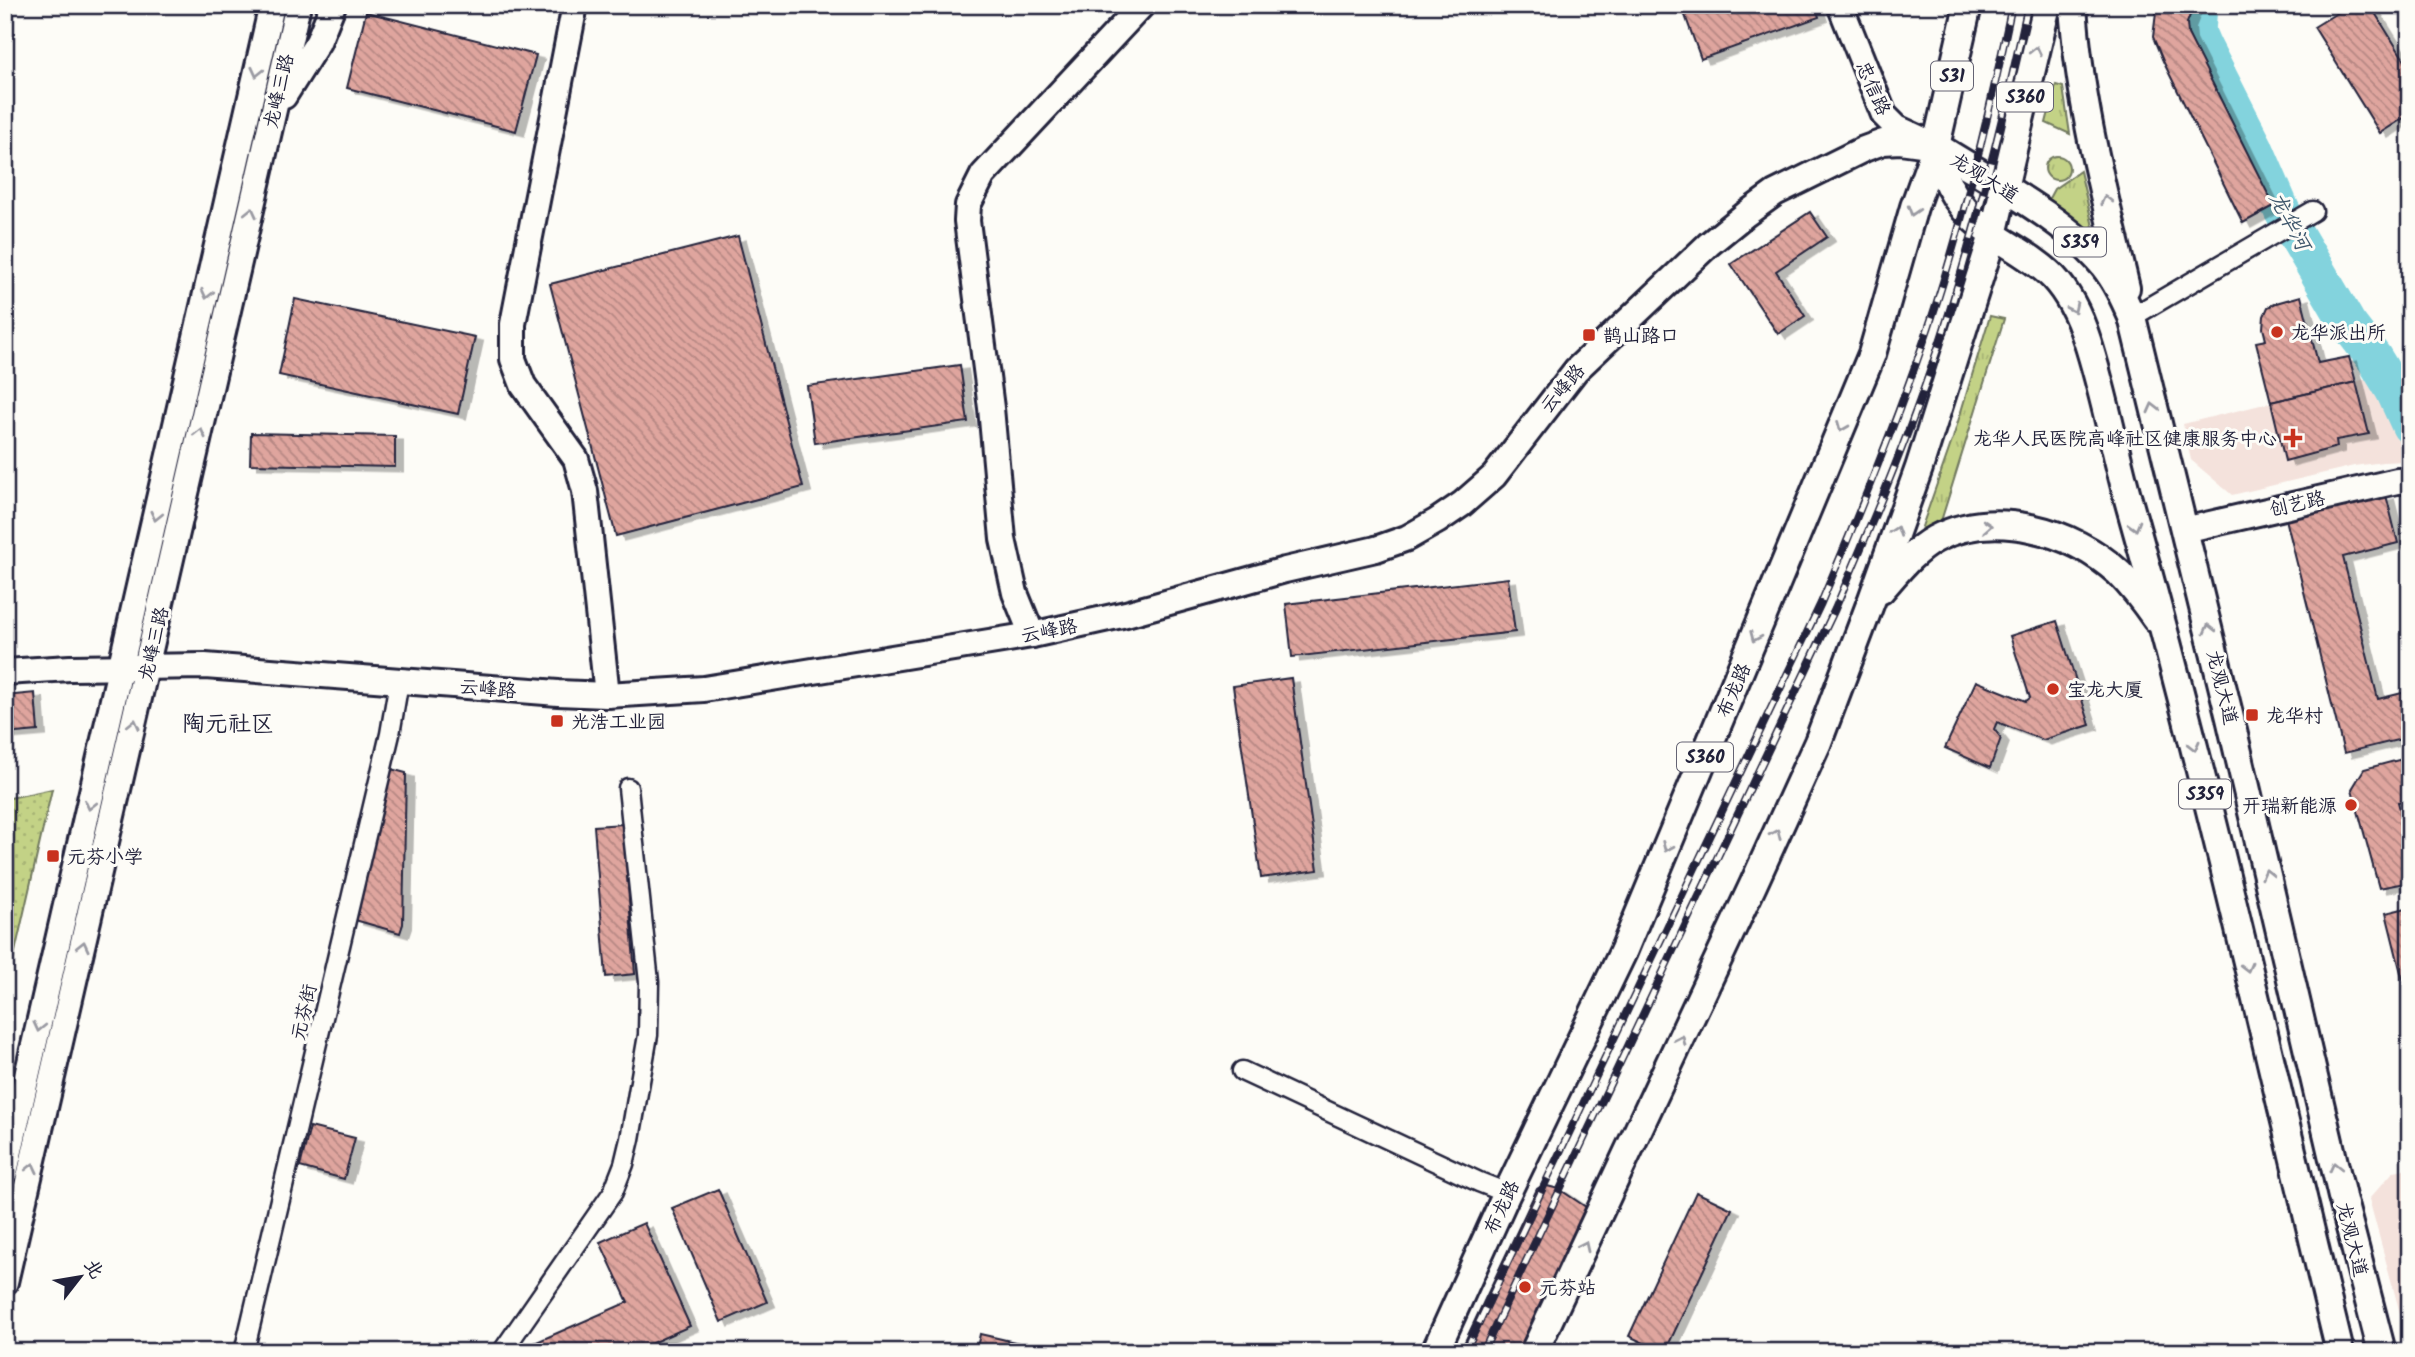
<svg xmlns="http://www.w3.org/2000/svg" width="2415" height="1357" viewBox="0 0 2415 1357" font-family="Kalam,'LXGW WenKai TC',sans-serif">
  <defs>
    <pattern id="grass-tufts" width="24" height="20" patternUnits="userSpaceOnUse" patternTransform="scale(1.75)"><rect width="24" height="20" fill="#c3d286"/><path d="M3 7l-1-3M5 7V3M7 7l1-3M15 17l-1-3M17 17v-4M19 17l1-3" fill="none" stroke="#a7b475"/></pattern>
    <pattern id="park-dots" width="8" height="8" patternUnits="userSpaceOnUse" patternTransform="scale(1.75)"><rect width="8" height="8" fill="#c3d286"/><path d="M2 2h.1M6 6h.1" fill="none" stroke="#a7b475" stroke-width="1.8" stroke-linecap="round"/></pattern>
    <pattern id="building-back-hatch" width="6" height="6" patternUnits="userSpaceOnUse" patternTransform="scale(1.75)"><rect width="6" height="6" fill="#dfa59e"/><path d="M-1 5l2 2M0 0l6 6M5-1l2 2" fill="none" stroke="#b48682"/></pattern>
    <filter id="shadow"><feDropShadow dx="8" dy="4.5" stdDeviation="0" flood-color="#0004"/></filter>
  </defs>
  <rect width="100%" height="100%" fill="#fdfcf7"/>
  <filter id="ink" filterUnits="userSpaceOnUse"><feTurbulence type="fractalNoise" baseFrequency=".0143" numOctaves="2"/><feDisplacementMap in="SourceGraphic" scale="14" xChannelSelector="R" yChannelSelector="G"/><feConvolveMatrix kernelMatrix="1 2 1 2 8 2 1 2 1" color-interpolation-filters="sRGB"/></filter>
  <g filter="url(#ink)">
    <g fill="#f4e2dc">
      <polygon points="2366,379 2408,451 2408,461 2383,462 2354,466 2232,495 2191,460 2183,424"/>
      <polygon points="2410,1168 2410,1350 2369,1199 2394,1171"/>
    </g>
    <g fill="url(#grass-tufts)" stroke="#727a60" stroke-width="2">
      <polygon points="2056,85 2063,87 2070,134 2046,123"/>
      <circle cx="2057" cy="168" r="12"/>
      <polygon points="2080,171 2094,231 2092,235 2047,202 2054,189"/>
      <polygon points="1990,316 2004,319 1937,534 1917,541 1953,438"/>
    </g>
    <polygon fill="url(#park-dots)" stroke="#727a60" stroke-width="2" points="52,789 5,996 5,799"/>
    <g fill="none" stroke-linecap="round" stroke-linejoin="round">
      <polyline stroke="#83d3dd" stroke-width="37" points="2199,5 2197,32 2203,46 2255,148 2282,211 2348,324 2374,358 2394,391 2410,426"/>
    </g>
    <g fill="url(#building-back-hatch)" stroke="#22223b" stroke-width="2" filter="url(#shadow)">
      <polygon points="1687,5 1815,5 1819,17 1701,59 1682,7"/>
      <polygon points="2157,5 2194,5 2187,23 2188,34 2274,206 2243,223 2163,61 2153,37"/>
      <polygon points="2350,5 2370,5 2410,69 2410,114 2380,133 2314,27"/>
      <polygon points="366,12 536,55 516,131 347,88"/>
      <polygon points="1810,212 1827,237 1776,271 1805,316 1778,334 1731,264"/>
      <polygon points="738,236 803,487 616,536 550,284"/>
      <polygon points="2301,296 2318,363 2349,357 2356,382 2271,402 2256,342 2266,340 2263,328 2264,316 2268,307 2276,303"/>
      <polygon points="295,299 475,337 458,414 279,375"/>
      <polygon points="960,365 968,422 815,443 807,386"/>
      <polygon points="2356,382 2369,434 2336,440 2337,447 2285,461 2271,402"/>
      <polygon points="251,433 395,436 395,467 250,464"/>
      <polygon points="2386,495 2398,543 2343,557 2378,699 2410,691 2410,737 2344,753 2286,519"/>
      <polygon points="1508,578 1515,632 1292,657 1286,604"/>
      <polygon points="2057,621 2090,725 2043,740 1997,722 1994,729 2001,738 1990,768 1945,748 1976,681 2026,701 2030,698 2010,636"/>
      <polygon points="1291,678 1318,870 1261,878 1233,686"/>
      <polygon points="35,693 38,731 5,734 5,696"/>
      <polygon points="2410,757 2410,799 2398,802 2410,847 2410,882 2379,888 2352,789 2364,769"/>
      <polygon points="391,769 406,773 403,924 400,933 355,920"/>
      <polygon points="623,824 635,974 606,977 594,826"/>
      <polygon points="2410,907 2410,1009 2386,913"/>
      <polygon points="310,1127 355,1138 344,1179 300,1167"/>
      <polygon points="1543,1185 1559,1189 1592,1211 1528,1352 1460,1352 1537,1189"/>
      <polygon points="718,1189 767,1302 721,1322 672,1208"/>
      <polygon points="1696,1192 1732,1209 1665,1352 1663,1352 1629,1336"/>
      <polygon points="644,1223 690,1326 632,1352 536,1352 532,1344 628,1302 600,1242"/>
      <polygon points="980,1334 1058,1352 976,1352"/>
    </g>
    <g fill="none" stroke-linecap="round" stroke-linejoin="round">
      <g stroke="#22223b" stroke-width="23">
        <g id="street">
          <polyline points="2132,317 2313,211"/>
          <polyline points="1242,1071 1479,1182 1507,1193"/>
          <polyline points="244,1352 390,734 399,681"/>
          <polyline points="502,1352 613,1192 624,1164 630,1139 648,1035 649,982 628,788"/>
        </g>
      </g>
      <g stroke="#22223b" stroke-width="30">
        <g id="secondary">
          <polyline points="575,5 513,324 513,359 523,385 576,459 585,491 607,695"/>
          <polyline points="1840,5 1884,115 1897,128 1923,140"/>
          <polyline points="284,96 318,42 333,5"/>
          <polyline points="2184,530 2397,481 2410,481"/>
          <polyline points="1032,635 1015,593 1003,539 991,408 967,221 968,205 983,175 1142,5"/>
          <polyline points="5,672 70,668 205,666 558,693 607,695 704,689 1032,635 1126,614 1285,570 1376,549 1407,538 1437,521 1462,504 1494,476 1576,370 1709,244 1746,214 1775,193 1864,149 1883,142 1900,141 1936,146"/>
          <polyline points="5,1172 272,5"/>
          <polyline points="5,1282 298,5"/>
        </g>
      </g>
      <g stroke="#22223b" stroke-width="32">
        <g id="primary">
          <path d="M2073 5C2079 101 2104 195 2126 288"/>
          <path d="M1936 146C1989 180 2063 217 2103 265 2116 281 2124 299 2132 317L2230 718 2342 1197 2382 1352"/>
          <path d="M1936 146C1942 183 1963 216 1995 236 2015 249 2036 260 2053 277 2069 294 2080 318 2087 340 2105 395 2115 454 2131 510 2209 788 2272 1071 2340 1352"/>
          <path d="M1881 590C1897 572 1913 551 1935 539 1994 508 2072 530 2119 573 2133 587 2145 603 2156 619"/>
          <polyline points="1435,1352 1507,1193 1623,952 1872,354 1914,207 1936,146 1968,5"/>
          <polyline points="1534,1352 1753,885 1818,742 1872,599 1919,468 1993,235 2047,5"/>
        </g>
      </g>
      <use href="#street" stroke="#fdfcf7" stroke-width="18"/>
      <use href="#secondary" stroke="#fdfcf7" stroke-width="24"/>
      <use href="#primary" stroke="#fdfcf7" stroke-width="26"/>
      <g stroke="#22223b" stroke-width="8">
        <g id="rail">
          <path d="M1465 1352 1821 603C1861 509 1899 416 1931 320 1965 217 1990 111 2012 5"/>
          <path d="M1483 1352 1835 609C1876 514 1916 419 1947 320 1979 217 2005 111 2028 5"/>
        </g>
      </g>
      <use href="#rail" stroke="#fdfcf7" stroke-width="5" stroke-dasharray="16" stroke-linecap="butt"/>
    </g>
    <defs><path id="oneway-chevron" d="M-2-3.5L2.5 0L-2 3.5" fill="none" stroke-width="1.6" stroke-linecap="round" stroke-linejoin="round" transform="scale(1.75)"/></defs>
    <g stroke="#9a9aa2">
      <use href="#oneway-chevron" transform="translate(2036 51) rotate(-77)"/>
      <use href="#oneway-chevron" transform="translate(257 72) rotate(103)"/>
      <use href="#oneway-chevron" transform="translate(2106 200) rotate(-103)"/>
      <use href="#oneway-chevron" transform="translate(1913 211) rotate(107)"/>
      <use href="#oneway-chevron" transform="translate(251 212) rotate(-77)"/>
      <use href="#oneway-chevron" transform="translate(207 294) rotate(103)"/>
      <use href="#oneway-chevron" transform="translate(2073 308) rotate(64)"/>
      <use href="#oneway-chevron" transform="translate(2153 408) rotate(-104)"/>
      <use href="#oneway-chevron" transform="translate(1842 427) rotate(112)"/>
      <use href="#oneway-chevron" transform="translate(200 433) rotate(-77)"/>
      <use href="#oneway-chevron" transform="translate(156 516) rotate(103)"/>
      <use href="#oneway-chevron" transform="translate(1987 526) rotate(-3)"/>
      <use href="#oneway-chevron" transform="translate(2135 526) rotate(74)"/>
      <use href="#oneway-chevron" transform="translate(1896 531) rotate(-71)"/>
      <use href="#oneway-chevron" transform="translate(2209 629) rotate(-104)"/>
      <use href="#oneway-chevron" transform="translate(1755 637) rotate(113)"/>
      <use href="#oneway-chevron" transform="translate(134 724) rotate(-77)"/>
      <use href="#oneway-chevron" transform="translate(2194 746) rotate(76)"/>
      <use href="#oneway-chevron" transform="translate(90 805) rotate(103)"/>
      <use href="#oneway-chevron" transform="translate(1776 834) rotate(-66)"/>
      <use href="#oneway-chevron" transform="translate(1667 847) rotate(113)"/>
      <use href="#oneway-chevron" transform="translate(2267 874) rotate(-103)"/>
      <use href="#oneway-chevron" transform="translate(83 946) rotate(-77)"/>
      <use href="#oneway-chevron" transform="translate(2247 967) rotate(76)"/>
      <use href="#oneway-chevron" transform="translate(39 1027) rotate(103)"/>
      <use href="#oneway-chevron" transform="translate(1681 1040) rotate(-65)"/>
      <use href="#oneway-chevron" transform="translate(2335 1167) rotate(-103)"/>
      <use href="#oneway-chevron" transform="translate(32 1168) rotate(-77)"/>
      <use href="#oneway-chevron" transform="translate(1584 1246) rotate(-65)"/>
    </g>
  </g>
  <g fill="#c8321e" stroke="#fdfcf7" stroke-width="2.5">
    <circle cx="2277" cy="332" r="7"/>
    <rect x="1582" y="328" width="14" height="14" rx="3.5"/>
    <path d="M2289.5 427.5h7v7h7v7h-7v7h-7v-7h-7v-7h7z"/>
    <circle cx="2053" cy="689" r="7"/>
    <rect x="2245" y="708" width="14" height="14" rx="3.5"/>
    <rect x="550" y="714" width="14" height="14" rx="3.5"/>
    <circle cx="2351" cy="805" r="7"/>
    <rect x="46" y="849" width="14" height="14" rx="3.5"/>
    <circle cx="1525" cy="1287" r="7"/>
  </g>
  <g text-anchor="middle" stroke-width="6" stroke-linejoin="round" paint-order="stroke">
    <g fill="#fdfcf7" stroke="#646373" stroke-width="2">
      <rect x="1931" y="61.5" width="42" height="29" rx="5"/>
      <rect x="1997" y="82.5" width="56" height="29" rx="5"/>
      <rect x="2054" y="227.5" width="52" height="29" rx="5"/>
      <rect x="1677" y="742.5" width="56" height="29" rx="5"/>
      <rect x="2179" y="779.5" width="52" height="29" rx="5"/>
    </g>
    <g font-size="18" font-weight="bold" fill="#22223b">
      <text x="1952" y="82">S31</text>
      <text x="2025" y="103">S360</text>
      <text x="2080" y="248">S359</text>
      <text x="1705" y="763">S360</text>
      <text x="2205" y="800">S359</text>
    </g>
    <g font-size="19" fill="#22223b" stroke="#fdfcf7">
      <text transform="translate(1874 88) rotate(66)" y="7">忠信路</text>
      <text transform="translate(278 91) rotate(-77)" y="7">龙峰三路</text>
      <text transform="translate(1985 177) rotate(32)" y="7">龙观大道</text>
      <text transform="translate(1562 388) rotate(-50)" y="7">云峰路</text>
      <text transform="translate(2297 503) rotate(-13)" y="7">创艺路</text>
      <text transform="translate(1049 630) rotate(-11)" y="7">云峰路</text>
      <text transform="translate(153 644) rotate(-77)" y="7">龙峰三路</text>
      <text transform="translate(2223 687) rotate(76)" y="7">龙观大道</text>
      <text transform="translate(488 688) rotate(5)" y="7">云峰路</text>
      <text transform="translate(1733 690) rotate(-67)" y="7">布龙路</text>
      <text transform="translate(303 1012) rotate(-77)" y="7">元芬街</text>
      <text transform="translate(1501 1207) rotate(-65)" y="7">布龙路</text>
      <text transform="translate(2353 1239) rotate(76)" y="7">龙观大道</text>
    </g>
    <g font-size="19" fill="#22223b" stroke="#fdfcf7" text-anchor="start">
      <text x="2291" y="339">龙华派出所</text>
      <text x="1603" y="342">鹊山路口</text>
      <text x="2277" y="445" text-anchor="end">龙华人民医院高峰社区健康服务中心</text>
      <text x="2067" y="696">宝龙大厦</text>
      <text x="2266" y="722">龙华村</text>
      <text x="571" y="728">光浩工业园</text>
      <text x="2337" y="812" text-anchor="end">开瑞新能源</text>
      <text x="67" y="863">元芬小学</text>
      <text x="1539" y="1294">元芬站</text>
    </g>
    <g font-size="21" font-style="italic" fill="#3f576c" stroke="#fdfcf7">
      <text transform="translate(2290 221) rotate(62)" y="7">龙华河</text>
    </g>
    <g font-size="23" fill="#22223b" stroke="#fdfcf7">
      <text x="228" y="731">陶元社区</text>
    </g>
  </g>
  <rect width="2415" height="1357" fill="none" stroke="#fdfcf7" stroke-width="28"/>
  <rect x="14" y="14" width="2387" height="1329" fill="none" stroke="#22223b" stroke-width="2.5" filter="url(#ink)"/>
  <g transform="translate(80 1277) rotate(59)" stroke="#fdfcf7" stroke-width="5" paint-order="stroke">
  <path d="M0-5L12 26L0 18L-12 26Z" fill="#22223b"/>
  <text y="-10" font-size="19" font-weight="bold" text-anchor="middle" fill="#22223b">北</text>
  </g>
</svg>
